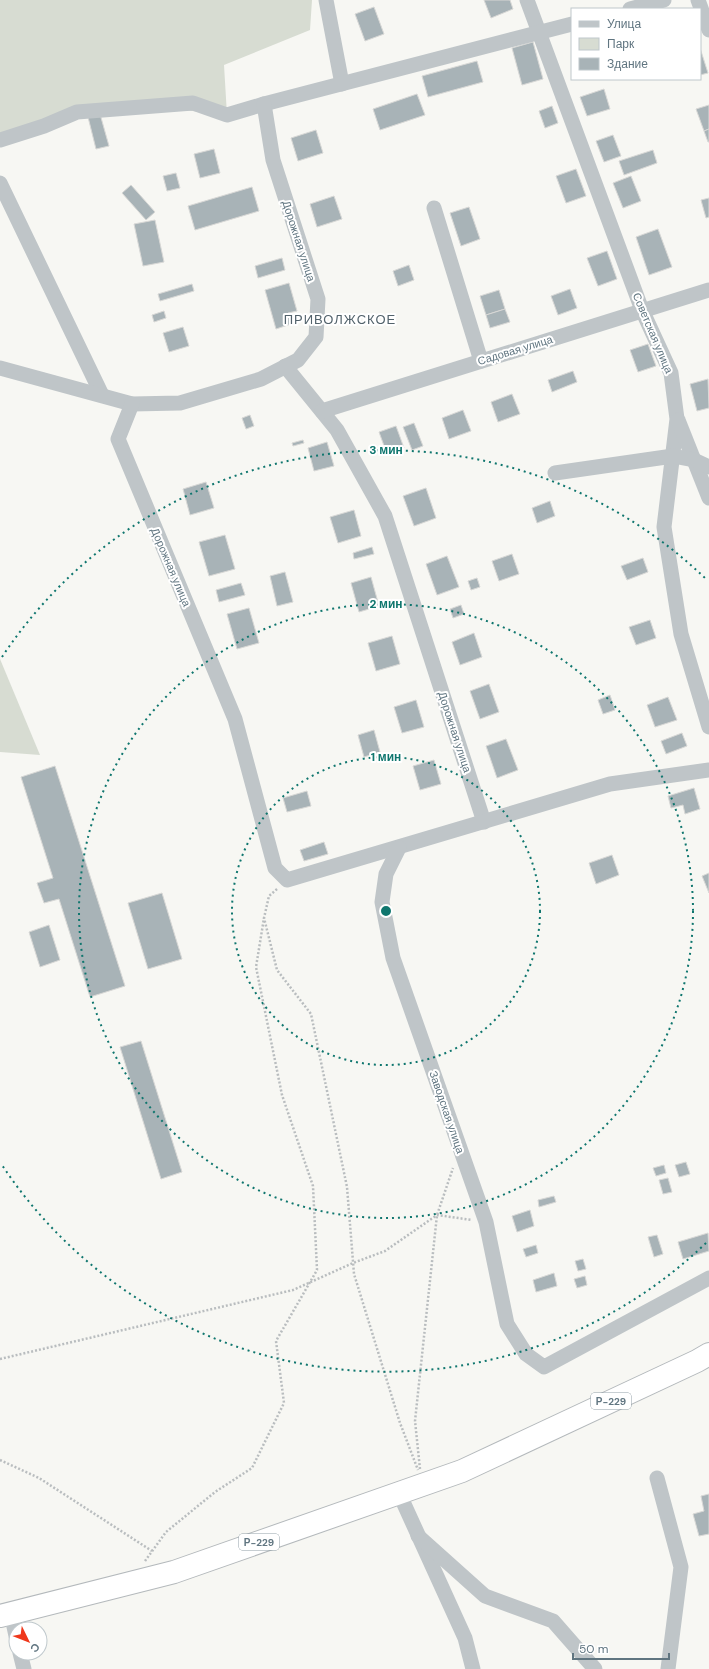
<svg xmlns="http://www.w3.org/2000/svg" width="709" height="1669" viewBox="0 0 709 1669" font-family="'DM Sans',sans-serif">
  <rect width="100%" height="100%" fill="#f7f7f3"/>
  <g fill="#d7dcd2">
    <polygon points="0,0 312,0 310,30 224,65 227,115 149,106 77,112 0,139"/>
    <polygon points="0,659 40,755 0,752"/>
  </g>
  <g fill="#a8b3b7" stroke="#d8d8d6">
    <polygon points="484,0 510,0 513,9 491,18"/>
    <polygon points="374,7 384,34 365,41 355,14"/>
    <polygon points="533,42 543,79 522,85 512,48"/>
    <polygon points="700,48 708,73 700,75"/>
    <polygon points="477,61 483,82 428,97 422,76"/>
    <polygon points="604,89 610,109 587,116 580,97"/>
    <polygon points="417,94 425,115 380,130 373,109"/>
    <polygon points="709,105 709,129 704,131 696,109"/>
    <polygon points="552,106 558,123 545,128 539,111"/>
    <polygon points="100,114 109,146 96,149 88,117"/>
    <polygon points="709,129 709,142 708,142 704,131"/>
    <polygon points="316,130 323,153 298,161 291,138"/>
    <polygon points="613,135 621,156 604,162 596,141"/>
    <polygon points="214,149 220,173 200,178 194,154"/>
    <polygon points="653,150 657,163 624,175 619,161"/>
    <polygon points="576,169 586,196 566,203 556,176"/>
    <polygon points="176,173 180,188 167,191 163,176"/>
    <polygon points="631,176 641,201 623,208 613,183"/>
    <polygon points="131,185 155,212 146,220 122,193"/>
    <polygon points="252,187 259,211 195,230 188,206"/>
    <polygon points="334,196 342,219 317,227 310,204"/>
    <polygon points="709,198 709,217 706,218 701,200"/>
    <polygon points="469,207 480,239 461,246 450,213"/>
    <polygon points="155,220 164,262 143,266 134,224"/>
    <polygon points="658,229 672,267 649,275 636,237"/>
    <polygon points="607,251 617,279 598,286 587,258"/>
    <polygon points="282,258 285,270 258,278 255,266"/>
    <polygon points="409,265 414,280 398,286 393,271"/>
    <polygon points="289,283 297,311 288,313 291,324 276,329 265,290"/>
    <polygon points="192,284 194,291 160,301 158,294"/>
    <polygon points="570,289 577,308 558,315 551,296"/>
    <polygon points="499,290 505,309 486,315 480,296"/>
    <polygon points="505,309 510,322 490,328 486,315"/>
    <polygon points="164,311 166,318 154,322 152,315"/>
    <polygon points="183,327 189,346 169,352 163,333"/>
    <polygon points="648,344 656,366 638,372 630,350"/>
    <polygon points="573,371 577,382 552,392 548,380"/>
    <polygon points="708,379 709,408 697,411 690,384"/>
    <polygon points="512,394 520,414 498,422 491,402"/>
    <polygon points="463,410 471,431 449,439 442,418"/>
    <polygon points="250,415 254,426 246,429 242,418"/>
    <polygon points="414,423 423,446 412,450 403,427"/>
    <polygon points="396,426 404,448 387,454 379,432"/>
    <polygon points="303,440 304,443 293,446 292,443"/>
    <polygon points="327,442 334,466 314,471 308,448"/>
    <polygon points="206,482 214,508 190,515 183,489"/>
    <polygon points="426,488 436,518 414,526 403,496"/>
    <polygon points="550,501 555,516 537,523 532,508"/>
    <polygon points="354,510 361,536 338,543 330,517"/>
    <polygon points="225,535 235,569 209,576 199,542"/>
    <polygon points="372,547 374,554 354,559 353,553"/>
    <polygon points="512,554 519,574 499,581 492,561"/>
    <polygon points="447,556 459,587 437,595 426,564"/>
    <polygon points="643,558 648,572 627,580 621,566"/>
    <polygon points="285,572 293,602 277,606 270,576"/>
    <polygon points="371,577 379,606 359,612 351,583"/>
    <polygon points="477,578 480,587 471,590 468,581"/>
    <polygon points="241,583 245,595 219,602 216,590"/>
    <polygon points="461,605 464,614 453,618 450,609"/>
    <polygon points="249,608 259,643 237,649 227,614"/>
    <polygon points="650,620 656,638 636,645 629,627"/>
    <polygon points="474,633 482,657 460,665 452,642"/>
    <polygon points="392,636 400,664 376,671 368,643"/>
    <polygon points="489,684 499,712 480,719 470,691"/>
    <polygon points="610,695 615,710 603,714 598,700"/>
    <polygon points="668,697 677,720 655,727 647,705"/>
    <polygon points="416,700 424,727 402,733 394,707"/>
    <polygon points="374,730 380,752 364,757 358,735"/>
    <polygon points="682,733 687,746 666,754 661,741"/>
    <polygon points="506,739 518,770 497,778 486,746"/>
    <polygon points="434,760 441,784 420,790 413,766"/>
    <polygon points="55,766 125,986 90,997 59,899 44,903 37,883 53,878 21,777"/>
    <polygon points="694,788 700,809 685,814 683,805 671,808 668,796"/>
    <polygon points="307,791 311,806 287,812 283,798"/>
    <polygon points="324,842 328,854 304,861 300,850"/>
    <polygon points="612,855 619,875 596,884 589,863"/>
    <polygon points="709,873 709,893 702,876"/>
    <polygon points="162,893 182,959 148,969 128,903"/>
    <polygon points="49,925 60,960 40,967 29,932"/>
    <polygon points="141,1041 182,1172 161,1179 120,1047"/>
    <polygon points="686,1162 690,1174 679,1177 675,1165"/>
    <polygon points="664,1165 666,1173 656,1176 653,1168"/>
    <polygon points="668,1178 672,1192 663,1194 659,1180"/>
    <polygon points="554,1196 556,1202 539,1207 538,1200"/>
    <polygon points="530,1210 534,1226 517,1232 512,1216"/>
    <polygon points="708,1233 709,1251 683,1259 678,1242"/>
    <polygon points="657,1235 663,1254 654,1257 648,1237"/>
    <polygon points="536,1245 538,1253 526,1257 523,1249"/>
    <polygon points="583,1259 586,1269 578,1271 575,1261"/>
    <polygon points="554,1273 557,1286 536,1292 533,1280"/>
    <polygon points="585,1276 587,1285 577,1288 574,1279"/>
    <polygon points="709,1494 709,1534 699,1536 693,1514 704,1511 701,1496"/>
  </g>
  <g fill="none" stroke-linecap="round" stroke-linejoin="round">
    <g stroke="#b4b9bc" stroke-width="24">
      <polyline id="highway" points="0,1616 174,1572 462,1471 697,1361 709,1354"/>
    </g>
    <g stroke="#b9bdbf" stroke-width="2.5" stroke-dasharray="2 2" stroke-linecap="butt">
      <polyline points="277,889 269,896 264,918 277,970 311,1014 347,1187 354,1274 400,1423 418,1470"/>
      <polyline points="0,1359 293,1290 353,1263 385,1251 437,1215 472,1220"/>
      <polyline points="0,1460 39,1478 152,1551"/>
      <polyline points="420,1469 415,1421 437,1215 453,1168"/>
      <polyline points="145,1561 166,1532 215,1492 252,1468 284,1403 276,1341 317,1270 313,1186 282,1095 256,967 264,918"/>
    </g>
    <g stroke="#bfc5c8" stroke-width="15">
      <polyline points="326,0 342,84"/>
      <polyline points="527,0 642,310 671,373 677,419 664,527 681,634 709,727"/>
      <polyline points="698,0 709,30"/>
      <polyline points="630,9 664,0"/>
      <polyline points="0,140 44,126 77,112 193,103 227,115 264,104 572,24"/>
      <polyline points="0,183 102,395"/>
      <polyline points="434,208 481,361"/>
      <polyline points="285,366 337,430 385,516 484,822"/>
      <polyline points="0,368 132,404 180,403 261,379 298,360 316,337 318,299 273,160 264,104"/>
      <polyline points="132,404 118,439 235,719 275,868 287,880 610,784 709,770"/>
      <polyline points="322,411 709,290"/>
      <polyline points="678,420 709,498"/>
      <polyline points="555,473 673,456 694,460 709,467"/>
      <polyline points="399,848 386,874 382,902 393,958 486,1222 507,1324 526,1354 544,1367 709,1278"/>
      <polyline points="657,1478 681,1567 668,1669"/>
      <polyline points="399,1493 465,1638 473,1669"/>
      <polyline points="418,1536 485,1596 553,1621 595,1669"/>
      <polyline points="11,1613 16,1636"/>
      <polyline points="20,1653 24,1669"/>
    </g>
    <use href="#highway" stroke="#fff" stroke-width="22"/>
  </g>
  <g fill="none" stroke="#0f766e" stroke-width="2" stroke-dasharray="2 4">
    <circle cx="386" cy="911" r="154"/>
    <circle cx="386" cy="911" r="307"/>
    <path d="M706 1243A461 461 0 0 1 2 1165M2 657A461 461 0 0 1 706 579"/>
  </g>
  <g text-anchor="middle" stroke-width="4" stroke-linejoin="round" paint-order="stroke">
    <g fill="#fff" stroke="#909ea6" stroke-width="1">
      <rect x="591" y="1393" width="40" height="16" rx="3"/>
      <rect x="239" y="1534" width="40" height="16" rx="3"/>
    </g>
    <g font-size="10" font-weight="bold" fill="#607580">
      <text x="611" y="1405">Р-229</text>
      <text x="259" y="1546">Р-229</text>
    </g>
    <g font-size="11" fill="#607580" stroke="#fff">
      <text transform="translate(299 241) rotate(72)" y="4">Дорожная улица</text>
      <text transform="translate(653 333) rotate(67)" y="4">Советская улица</text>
      <text transform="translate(515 350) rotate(-17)" y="4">Садовая улица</text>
      <text transform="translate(171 567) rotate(67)" y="4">Дорожная улица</text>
      <text transform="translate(455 732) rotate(72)" y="4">Дорожная улица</text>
      <text transform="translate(447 1112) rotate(71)" y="4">Заводская улица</text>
    </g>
    <g font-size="13" letter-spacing="1" fill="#52626b" stroke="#fff">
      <text x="340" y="324">ПРИВОЛЖСКОЕ</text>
    </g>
  </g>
  <circle cx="386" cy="911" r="6" fill="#0f766e" stroke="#fff" stroke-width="2"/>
  <g font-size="12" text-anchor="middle" font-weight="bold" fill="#0f766e" stroke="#fff" stroke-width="4" stroke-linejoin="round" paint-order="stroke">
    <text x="386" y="454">3 мин</text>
    <text x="386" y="608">2 мин</text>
    <text x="386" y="761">1 мин</text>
  </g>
  <rect x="571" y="8" width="130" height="72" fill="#ffffff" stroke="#bfc8cc"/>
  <rect x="579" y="21" width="20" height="6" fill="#bfc5c8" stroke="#bfc8cc"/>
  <text x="607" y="28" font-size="12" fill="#607580">Улица</text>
  <rect x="579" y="38" width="20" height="12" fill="#d7dcd2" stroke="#bfc8cc"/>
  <text x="607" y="48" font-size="12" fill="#607580">Парк</text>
  <rect x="579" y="58" width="20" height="12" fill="#a8b3b7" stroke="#bfc8cc"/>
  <text x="607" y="68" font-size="12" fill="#607580">Здание</text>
  <g transform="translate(28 1641) rotate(133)"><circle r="19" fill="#ffffff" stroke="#bfc8cc"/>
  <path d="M0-3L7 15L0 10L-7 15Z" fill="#ef371b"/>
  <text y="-6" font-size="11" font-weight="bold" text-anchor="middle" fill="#607580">С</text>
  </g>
  <path d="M573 1653v6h96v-6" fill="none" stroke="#607580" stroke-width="2"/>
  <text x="579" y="1653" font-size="12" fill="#607580" stroke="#ffffff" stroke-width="3" paint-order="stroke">50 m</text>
</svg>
